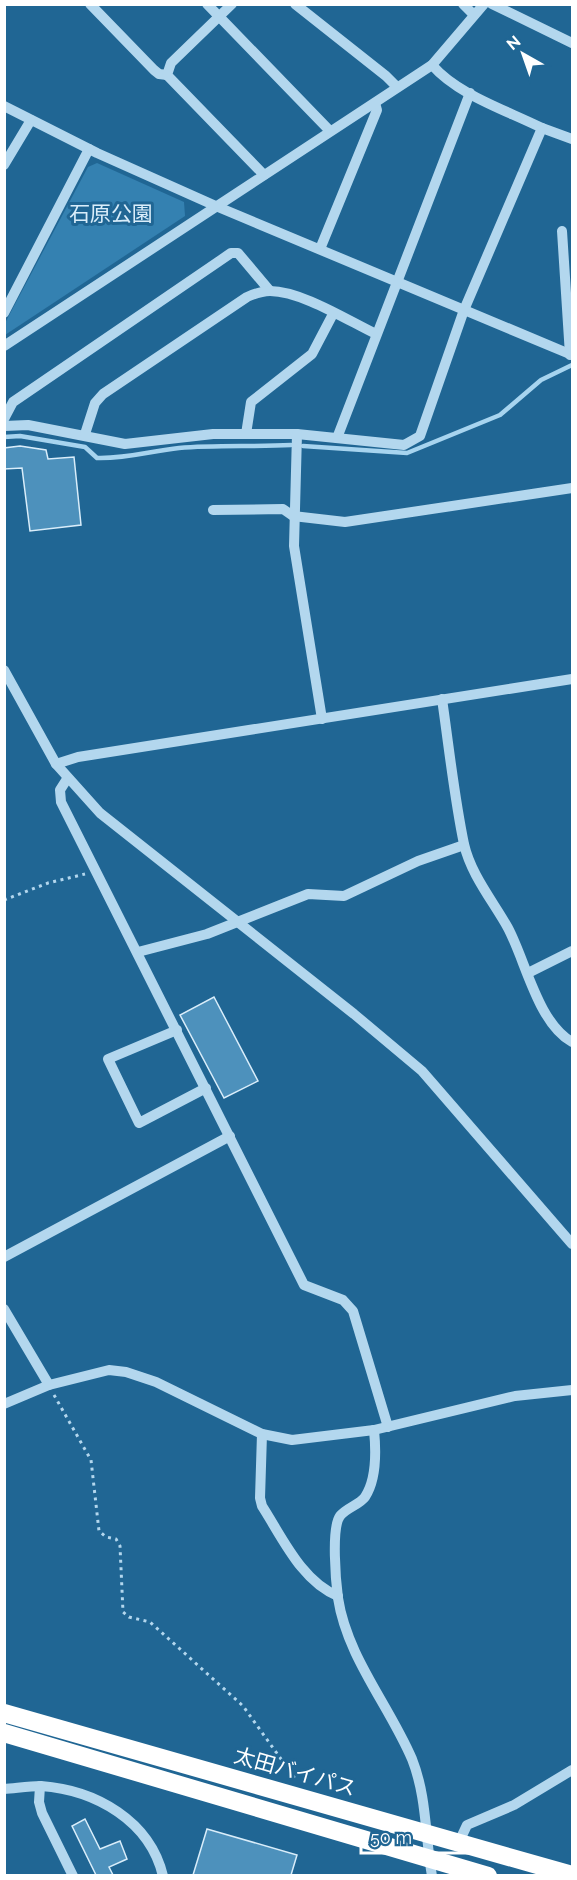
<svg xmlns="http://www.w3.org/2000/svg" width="577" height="1880" viewBox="0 0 577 1880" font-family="Raleway,'Noto Sans JP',sans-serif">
  <rect width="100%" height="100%" fill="#206694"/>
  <polygon fill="#3481b1" points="97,163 184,202 185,216 5,335 5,323 88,167"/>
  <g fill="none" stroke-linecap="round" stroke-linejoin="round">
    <g stroke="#a7d4ef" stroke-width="4.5">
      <path d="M4 437 20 436 85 447 97 458C126 459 151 451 179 448 216 445 254 447 291 445"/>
      <polyline points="303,446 407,453 500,415 541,380 572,365"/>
    </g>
  </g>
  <g fill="#4d91bc" stroke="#d9edfa" stroke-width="1.5">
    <polygon points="20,446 46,450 48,459 74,457 81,525 30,531 22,468 4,469 4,448"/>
    <polygon points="214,997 258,1081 224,1098 180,1015"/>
    <polygon points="85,1819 100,1849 120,1841 127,1859 109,1867 113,1875 96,1875 72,1826"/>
    <polygon points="207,1829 297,1855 291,1875 193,1875"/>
  </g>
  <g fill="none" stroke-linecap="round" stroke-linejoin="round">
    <g stroke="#b3d7ee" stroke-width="3" stroke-dasharray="3 4.5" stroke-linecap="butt">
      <polyline points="4,900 48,883 85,874"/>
      <polyline points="54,1395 91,1460 99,1531 106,1537 116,1539 120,1546 123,1612 129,1617 150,1622 243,1706 296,1780"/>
    </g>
    <g stroke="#b3d7ee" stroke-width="10">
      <polyline points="90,4 154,70 159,74 167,75"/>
      <polyline points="207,4 330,131"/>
      <polyline points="232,4 171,63 167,75 264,175"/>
      <polyline points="295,4 386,76 397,87"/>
      <polyline points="463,4 474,15"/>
      <polyline points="492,4 572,43"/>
      <polyline points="4,106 97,153 218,207 572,355"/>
      <polyline points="542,128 572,139"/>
      <polyline points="4,165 31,120"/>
      <polyline points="562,231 570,355"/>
      <polyline points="320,249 377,110 375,103"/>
      <polyline points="4,313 89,149"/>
      <polyline points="4,346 432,65 484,4"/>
      <polyline points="4,419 13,402 231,253 238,253 270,291"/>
      <path d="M4 426 28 425 125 444 213 434H297L404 445 420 436 464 310 542 128C506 110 458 95 432 65"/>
      <path d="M85 434 95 403 103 394 247 297C254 294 262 291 270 291 301 291 347 320 376 334"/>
      <polyline points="246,434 251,402 312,354 333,314"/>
      <polyline points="297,434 294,546 322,719"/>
      <polyline points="337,438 470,93"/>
      <polyline points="213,510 283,509 293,516 345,522 572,488"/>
      <polyline points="4,670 56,764 100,813 354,1014 422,1071 572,1244"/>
      <path d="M442 699C449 747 454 796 464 844 471 875 493 901 508 928 526 962 538 1023 572 1042"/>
      <polyline points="56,764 78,757 572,679"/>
      <polyline points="67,779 60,790 61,802 304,1285 343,1300 353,1311 388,1427"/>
      <polyline points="138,952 207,934 308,894 344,896 418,861 464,845"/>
      <polyline points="528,973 572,951"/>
      <polyline points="177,1030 108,1059 139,1123 206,1088"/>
      <polyline points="4,1257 230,1136"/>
      <polyline points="4,1309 49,1385"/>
      <polyline points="4,1404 49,1385 109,1370 126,1372 156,1382 262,1434 292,1440 374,1430 515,1396 572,1390"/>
      <path d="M374 1430C376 1450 377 1479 365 1497 359 1505 346 1508 340 1516 331 1528 336 1583 338 1598 347 1657 389 1705 412 1759 427 1797 425 1836 432 1876"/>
      <path d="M262 1434 260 1498 262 1506C282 1537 302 1582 338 1596"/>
      <polyline points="40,1786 39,1802 42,1813 73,1876"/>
      <path d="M4 1789C17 1788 29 1786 41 1786 96 1790 150 1821 163 1876"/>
      <polyline points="459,1842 467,1825 514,1805 572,1770"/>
    </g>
    <g stroke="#fff" stroke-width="18">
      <polyline points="4,1713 572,1875"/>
      <polyline points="4,1733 488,1876"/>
    </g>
  </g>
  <g text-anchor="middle" stroke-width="6" stroke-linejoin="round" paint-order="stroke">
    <g font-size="21" fill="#d9edfa" stroke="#206694">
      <text x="111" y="221">石原公園</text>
    </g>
    <g font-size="21" fill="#fff" stroke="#206694">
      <text transform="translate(295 1772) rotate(16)" y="7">太田バイパス</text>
    </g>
  </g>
  <rect width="577" height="1880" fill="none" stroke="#ffffff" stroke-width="12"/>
  <g transform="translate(523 54) rotate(320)" stroke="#206694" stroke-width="4.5" paint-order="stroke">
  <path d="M0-4.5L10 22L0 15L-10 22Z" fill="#ffffff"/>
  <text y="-9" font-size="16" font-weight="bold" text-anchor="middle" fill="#ffffff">N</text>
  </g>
  <path d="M361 1844v9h110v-9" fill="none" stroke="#ffffff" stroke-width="3"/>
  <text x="370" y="1844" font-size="18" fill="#ffffff" stroke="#206694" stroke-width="4.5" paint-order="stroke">50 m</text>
</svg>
